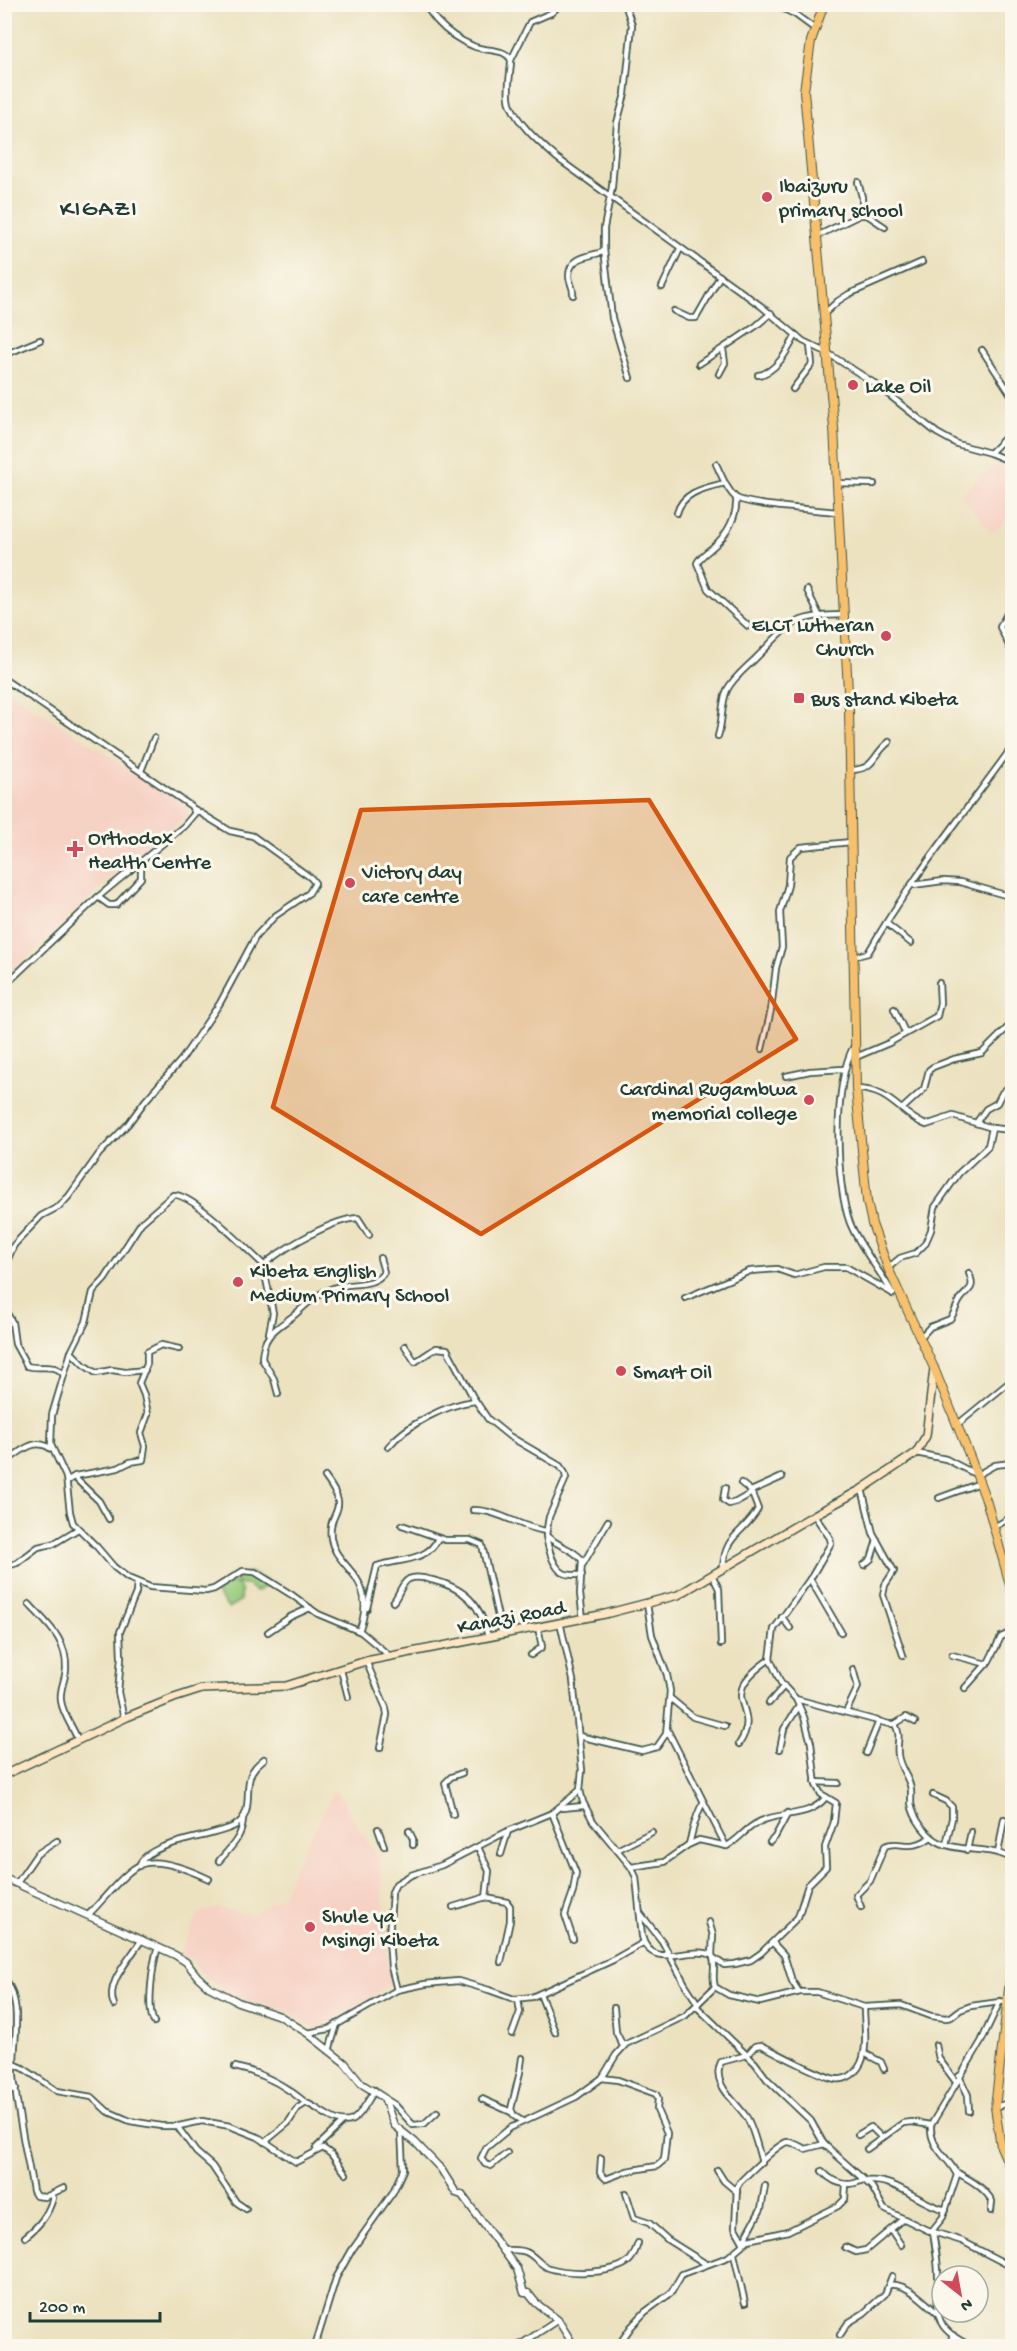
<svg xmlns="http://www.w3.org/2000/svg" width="1017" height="2351" viewBox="0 0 1017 2351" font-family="'Gochi Hand',sans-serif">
  <rect width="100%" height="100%" fill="#fbf7ec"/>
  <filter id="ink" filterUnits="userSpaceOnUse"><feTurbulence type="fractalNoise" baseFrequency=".0167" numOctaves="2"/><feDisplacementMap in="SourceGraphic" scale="12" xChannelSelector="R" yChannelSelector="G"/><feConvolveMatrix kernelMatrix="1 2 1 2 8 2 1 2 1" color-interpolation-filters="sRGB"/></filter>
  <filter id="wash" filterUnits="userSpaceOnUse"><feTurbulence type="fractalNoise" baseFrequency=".008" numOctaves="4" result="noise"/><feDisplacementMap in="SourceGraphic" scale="24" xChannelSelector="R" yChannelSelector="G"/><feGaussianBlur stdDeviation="1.35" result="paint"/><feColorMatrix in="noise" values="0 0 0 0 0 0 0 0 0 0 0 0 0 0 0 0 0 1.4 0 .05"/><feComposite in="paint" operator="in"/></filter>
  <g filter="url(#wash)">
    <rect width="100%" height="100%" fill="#ece2c0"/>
    <g fill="#f6d2c4">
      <polygon points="999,462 1012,478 1012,516 992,533 960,495"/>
      <polygon points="5,689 189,807 189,815 104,884 5,979"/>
      <polygon points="335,1789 380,1860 390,1985 319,2030 287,2011 246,2001 210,1981 195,1967 192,1959 179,1954 199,1913 219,1908 251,1915 283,1894 296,1864"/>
    </g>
    <g fill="#98cc7d" stroke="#5c8458" stroke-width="1.5">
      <polygon points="249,1572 270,1583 256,1592 248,1585 238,1584 235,1580"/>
      <path d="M232 1582C242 1586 242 1590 241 1600L228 1608 215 1592Z"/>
    </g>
  </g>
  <g filter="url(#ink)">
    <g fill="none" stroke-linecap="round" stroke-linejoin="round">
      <g stroke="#3e5649" stroke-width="8">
        <g id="minor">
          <path d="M423 4C429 9 432 16 438 22 447 32 461 41 473 46 485 52 504 47 511 60 511 73 506 90 510 103 518 125 540 143 557 158L761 306 803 341 826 352 874 383 937 433 957 444 990 453 1012 462"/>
          <polyline points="774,4 796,15 815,29"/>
          <polyline points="511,60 530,22 551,13 561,4"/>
          <polyline points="858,182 862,197 862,215"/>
          <polyline points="817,236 860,215 867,215 885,227"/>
          <polyline points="604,249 612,318 630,378"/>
          <polyline points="662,287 680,249"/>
          <path d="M573 295C574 287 569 283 569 276 569 257 590 256 603 252L604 249V228L612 187 617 123 625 94 632 25 625 4"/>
          <polyline points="674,311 689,318 696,318 720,276"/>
          <polyline points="825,313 838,301 849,294 922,262"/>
          <polyline points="982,350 1012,396"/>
          <polyline points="4,355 40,340"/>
          <polyline points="699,364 756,326 771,313"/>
          <polyline points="719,374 725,363 723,349"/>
          <path d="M758 375C776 373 788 350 796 335"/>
          <polyline points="793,389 812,364 810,345"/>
          <polyline points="1009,433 1012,422"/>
          <polyline points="990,453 1012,431"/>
          <path d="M716 464C721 474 726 489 735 497 746 506 820 510 838 512"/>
          <polyline points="837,483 874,484"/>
          <path d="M736 498C738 515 727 535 714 546 708 552 701 555 697 563L708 589 748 626"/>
          <path d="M677 513C683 491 706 488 725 483"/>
          <polyline points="807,590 819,615"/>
          <polyline points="1012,604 1000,627 1012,652"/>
          <polyline points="4,679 191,806 195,813 184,826 98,897 4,986"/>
          <path d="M718 736C723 721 721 703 727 690 733 678 746 668 756 658 790 624 792 615 844 615"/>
          <path d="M851 770C876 769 872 755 889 742"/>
          <polyline points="141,771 154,738"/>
          <polyline points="913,885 943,881 960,882 1012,897"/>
          <polyline points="98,897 109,905 116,905 141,878 141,862"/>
          <polyline points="886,923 911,943"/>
          <path d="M853 957 868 953C909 881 964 814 1012 747"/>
          <polyline points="894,1009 905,1032"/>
          <path d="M854 1046C833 1081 835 1184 850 1223 860 1248 880 1270 893 1294"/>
          <polyline points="762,1049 771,1010 776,968 782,947 780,912 788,885 790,857 801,847 851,842"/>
          <polyline points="856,1057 889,1043 937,1016 940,1003 939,983"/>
          <polyline points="786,1076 810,1071 844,1069"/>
          <path d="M856 1089C891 1089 899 1114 926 1125L953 1116 992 1128 1012 1130"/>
          <polyline points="903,1108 924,1089 929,1070 933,1067 954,1059 982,1053 1012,1023"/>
          <polyline points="976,1123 986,1109 997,1103 1002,1093 1012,1084"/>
          <polyline points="4,1268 14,1245 41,1216 60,1206 69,1196 99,1154 128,1124 145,1101 182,1059 220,1003 256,936 275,916 309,893 315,883 311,878 253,836 230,831 194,809"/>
          <polyline points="888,1268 900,1258 916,1253 925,1244 931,1230 935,1207 959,1173 988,1146 992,1128"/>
          <polyline points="4,1275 4,1283"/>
          <polyline points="685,1298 750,1271 777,1269 794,1275 824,1267 846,1267 892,1293"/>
          <path d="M4 1308 12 1322 15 1344 27 1366C40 1370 55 1362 64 1375L52 1415 51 1445 66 1477 70 1512 73 1523 97 1547 114 1567 128 1578 150 1587 206 1591 214 1589 243 1571 255 1572 292 1595 318 1614 361 1632 391 1657"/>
          <path d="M269 1333 273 1313 264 1269 268 1261C288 1246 333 1219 358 1218L369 1235"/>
          <path d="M920 1338 930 1327 950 1319C955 1313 956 1306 960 1300 968 1288 976 1291 969 1273"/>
          <path d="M405 1346 415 1362 436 1348 447 1349 473 1397 488 1419 509 1436 560 1466 565 1473 566 1478 549 1517 546 1535C556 1546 573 1548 582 1560L580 1594 583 1619"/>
          <polyline points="71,1352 84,1365 96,1373 112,1370 125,1372 145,1370"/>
          <path d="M64 1375 71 1352 86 1322 93 1292 105 1279 141 1223 173 1195C192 1192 249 1252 265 1266"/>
          <path d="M278 1394 274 1379 262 1359C263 1330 282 1327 299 1311 310 1301 318 1293 333 1288 348 1282 375 1288 384 1272L380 1258"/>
          <polyline points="958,1424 1012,1380"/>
          <path d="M388 1447C406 1425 447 1404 475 1401"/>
          <polyline points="916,1453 946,1459 977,1475 995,1465 1012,1463"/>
          <path d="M4 1463C19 1453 34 1436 51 1449"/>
          <polyline points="74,1477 99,1501 109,1519"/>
          <path d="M325 1477C353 1514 327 1508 331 1538 333 1552 342 1560 350 1570 367 1589 368 1609 359 1631"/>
          <polyline points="67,1481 75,1476 118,1468 130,1462 143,1460 145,1446 141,1433 148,1414 144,1395 139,1383 147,1364 147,1352 161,1345 179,1349"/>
          <polyline points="725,1488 723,1500 729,1504 736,1502 752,1493"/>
          <polyline points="862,1489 873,1533 894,1571 885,1585 883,1595 903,1655"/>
          <polyline points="751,1491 782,1477"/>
          <polyline points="939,1498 980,1483"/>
          <path d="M473 1510C500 1510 520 1528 546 1531"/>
          <polyline points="814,1515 830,1538 831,1543 812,1576 774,1629 770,1659 781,1683 796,1699 889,1724 895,1724 906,1717 915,1722"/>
          <polyline points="402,1525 445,1540 470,1540 482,1545 502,1635"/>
          <polyline points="994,1527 1010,1518"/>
          <path d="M546 1536C548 1547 553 1566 562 1572 567 1576 576 1575 582 1575"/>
          <polyline points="1003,1560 1012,1558"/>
          <polyline points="583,1564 608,1521"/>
          <polyline points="864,1565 871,1559 877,1540"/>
          <polyline points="4,1567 17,1563 38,1547 53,1544 78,1529"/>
          <path d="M723 1569C724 1534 744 1534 758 1509L751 1491 741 1483"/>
          <polyline points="712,1575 719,1589 721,1644"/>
          <polyline points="810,1579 841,1632"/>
          <path d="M393 1602C399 1596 401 1583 409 1579 416 1576 425 1578 432 1580 465 1588 481 1604 488 1637"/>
          <path d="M29 1604C47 1624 67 1639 66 1668 66 1679 59 1689 61 1701 63 1715 73 1727 78 1740"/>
          <path d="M367 1608 377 1566C397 1559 429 1562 438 1538"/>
          <polyline points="782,1617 790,1628"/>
          <path d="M560 1622 573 1680 582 1770 580 1790 583 1802 593 1821 631 1867 636 1877 642 1936C651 1972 690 1945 712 1955 717 1965 711 1976 715 1987L729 1995 760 2002 800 1992H817L864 2007 901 2005 931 2016 946 2018 951 2017 960 2010 971 2006 1007 2001"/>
          <polyline points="268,1632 290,1617 310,1608"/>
          <polyline points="531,1655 542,1647 538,1627"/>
          <polyline points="952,1655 987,1664"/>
          <polyline points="366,1661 386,1708 387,1715 380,1748"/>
          <polyline points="341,1670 348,1697"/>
          <polyline points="965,1688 989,1661 1001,1637 1012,1632"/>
          <polyline points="670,1698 693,1717 725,1726"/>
          <polyline points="769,1703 784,1686"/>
          <polyline points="846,1712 858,1687 853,1669"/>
          <polyline points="124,1719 118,1692 121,1658 120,1632 136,1593 137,1582"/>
          <path d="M895 1724C902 1738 896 1741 898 1755 899 1766 907 1775 910 1785 912 1791 911 1797 911 1803 913 1818 927 1837 941 1843 964 1853 991 1846 1012 1859"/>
          <polyline points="667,1729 726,1846"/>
          <polyline points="579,1736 642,1751 657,1747 666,1734 670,1691 667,1675 652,1635 647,1604"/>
          <path d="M739 1744C765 1705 711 1700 770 1659"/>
          <polyline points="780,1749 784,1729 799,1706"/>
          <polyline points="866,1753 879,1721"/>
          <polyline points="815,1782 838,1783"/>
          <polyline points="933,1795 946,1801 952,1807 952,1818 946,1845"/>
          <polyline points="562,1808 584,1806"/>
          <polyline points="552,1813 576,1873 573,1892 565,1915 573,1939"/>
          <polyline points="453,1814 445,1783 451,1777 462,1773"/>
          <polyline points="378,1829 384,1846"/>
          <polyline points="409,1831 413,1839 413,1845"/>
          <polyline points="770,1842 775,1837 788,1813"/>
          <path d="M689 1844C693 1830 695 1816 703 1803"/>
          <polyline points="478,1847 489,1871 486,1898 507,1902 510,1906 510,1921 501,1962"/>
          <polyline points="617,1850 652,1832"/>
          <polyline points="967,1850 971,1832"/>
          <polyline points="998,1853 1004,1819"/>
          <polyline points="501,1854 508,1831"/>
          <path d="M219 1861C230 1848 243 1837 243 1818"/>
          <path d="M139 1866C148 1840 215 1838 236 1825 253 1814 245 1793 250 1777 252 1769 258 1764 264 1759"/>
          <path d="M631 1867 664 1862 688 1845 699 1840 727 1846C741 1838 745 1828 761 1821 784 1811 810 1818 826 1797"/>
          <polyline points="17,1883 37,1854 57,1841"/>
          <polyline points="453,1907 486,1897"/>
          <path d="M861 1907 856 1895 870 1881 885 1846C899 1839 910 1853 931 1837"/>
          <polyline points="640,1913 662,1941 685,1984 698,2004"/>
          <path d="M88 1915C103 1901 125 1870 142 1864 161 1858 192 1871 209 1879"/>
          <polyline points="709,1922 713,1935 712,1955"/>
          <polyline points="773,1943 784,1955 792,1981 799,1992"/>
          <polyline points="714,1958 724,1965 735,1964 751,1960 761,1953 798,1917 808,1885 826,1867 825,1847 834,1822 836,1803 821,1794 816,1785 811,1743 804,1717 796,1699"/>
          <path d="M4 1977C25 2005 12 2044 14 2076 17 2115 27 2153 33 2191L36 2196 45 2197 64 2188"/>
          <polyline points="397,1990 391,1967 389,1938 392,1892 396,1884 411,1875 442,1865 508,1831 552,1813 580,1790"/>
          <polyline points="540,1994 555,2032"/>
          <path d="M114 2005C104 1983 132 1957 142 1939"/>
          <polyline points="696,2006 755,2063 767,2079 811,2121 824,2144 872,2187 884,2209 927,2230 962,2241 1012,2267"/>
          <polyline points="614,2008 616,2032 623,2046"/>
          <path d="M154 2022C146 2008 153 1962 158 1947"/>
          <polyline points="307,2033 329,2029 397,1990 425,1984 458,1981 489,1990 514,1999 532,1997 613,1960 643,1943"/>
          <polyline points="512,2034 520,2012 518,1999"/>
          <polyline points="936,2045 939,2059 956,2082"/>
          <polyline points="329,2051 337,2024"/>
          <polyline points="864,2053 881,2062 884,2069"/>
          <polyline points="522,2058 520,2072 511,2109 514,2116 522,2121"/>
          <polyline points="14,2064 23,2068 57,2091 92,2097 107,2111 130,2121 161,2126 179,2126 202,2121 230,2126 258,2137 296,2162 323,2148 331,2154 346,2174"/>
          <path d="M235 2067C263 2073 285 2085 306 2103"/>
          <polyline points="959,2076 968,2095 969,2111"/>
          <polyline points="1012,2085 1012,2075"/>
          <polyline points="4,2093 16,2088"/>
          <polyline points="384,2098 395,2105 413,2125 424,2124 437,2112"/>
          <polyline points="482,2099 511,2112"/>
          <polyline points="995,2107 1009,2103 1012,2084"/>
          <polyline points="177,2126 196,2152 212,2166 236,2202 246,2209"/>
          <polyline points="858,2135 871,2127 882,2138"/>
          <path d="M265 2142 288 2123 298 2108 306 2103C314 2106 320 2111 327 2115 355 2133 360 2112 375 2090"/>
          <polyline points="316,2148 342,2123"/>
          <polyline points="867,2149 903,2123 912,2122 931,2125"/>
          <polyline points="507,2153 491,2166 485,2164 481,2158 486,2148 510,2128 576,2097 602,2078 616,2055 626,2044 685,2016 715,1987"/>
          <polyline points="601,2158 600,2173 606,2179 627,2171 657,2166 664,2160 667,2133 657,2110 658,2098 656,2094 618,2080 602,2078"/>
          <path d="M762 2163C758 2149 754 2130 747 2118 737 2102 710 2084 721 2062L747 2055 755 2046 761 2045C776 2052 823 2078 836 2079 851 2081 862 2067 864 2053 867 2039 864 2022 864 2007"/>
          <polyline points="717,2170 724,2181 737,2192"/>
          <path d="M822 2171C834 2184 847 2188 863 2180"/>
          <path d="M956 2172C970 2180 984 2187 992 2201L991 2211"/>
          <path d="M866 2181C898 2178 916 2203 946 2210"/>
          <polyline points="626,2193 634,2218 649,2223 668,2240 706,2264"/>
          <polyline points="891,2230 901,2245"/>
          <path d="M931 2232 943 2217 957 2175C949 2157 929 2148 931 2125L981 2042 1000 2001"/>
          <path d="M933 2232C935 2246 938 2260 938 2274 939 2313 929 2326 971 2346"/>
          <path d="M25 2237C39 2226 48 2215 53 2198L51 2195"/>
          <path d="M743 2242 735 2228 737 2187 740 2182C748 2174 778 2144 787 2142 794 2142 799 2146 805 2149L824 2144"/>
          <polyline points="743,2242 761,2209 765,2186"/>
          <polyline points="845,2247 856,2252 866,2250 903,2219"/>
          <path d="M503 2250C511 2250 520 2249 526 2252 535 2256 540 2265 549 2268 568 2274 614 2275 630 2260 634 2256 636 2249 638 2243"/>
          <polyline points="734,2254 745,2303"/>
          <path d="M889 2285C906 2282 925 2302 937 2313"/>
          <polyline points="840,2335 848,2323 864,2313 885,2294 892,2276"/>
          <polyline points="315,2346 336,2278 352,2250 393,2192 403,2170 401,2130"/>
          <polyline points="409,2346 410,2346"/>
          <polyline points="518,2346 558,2320"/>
          <polyline points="618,2346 631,2327 645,2312 671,2293 682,2274 728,2257 748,2240 788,2231 838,2206 845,2199 846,2184"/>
          <polyline points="949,2346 953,2335"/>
        </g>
      </g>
      <g stroke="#3e5649" stroke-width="9">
        <polyline id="tertiary" points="4,1878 175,1955 186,1962 198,1977 209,1987 238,2002 280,2016 307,2033 345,2063 362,2084 384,2098 394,2125 415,2142 441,2169 456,2193 462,2195 517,2269 524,2293 528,2293 536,2303 558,2320 574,2346"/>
      </g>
      <g stroke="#3e5649" stroke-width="10">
        <polyline id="secondary" points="4,1775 127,1717 174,1698 202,1689 286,1686 366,1661 605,1614 678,1595 814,1515 862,1489 916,1453 926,1436 934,1368"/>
      </g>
      <g stroke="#3e5649" stroke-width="10">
        <g id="trunk">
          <polyline points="824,4 811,41 804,91 834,428 849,710 856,1089 867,1201 872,1224 888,1268 934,1368 970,1457 987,1503 1012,1592"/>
          <polyline points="1012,1963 995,2107 1001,2147 1012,2172"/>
        </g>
      </g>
      <use href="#minor" stroke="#fff" stroke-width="4.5"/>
      <use href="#tertiary" stroke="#fff" stroke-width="6"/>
      <use href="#secondary" stroke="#fce6c4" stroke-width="7"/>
      <use href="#trunk" stroke="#f7c06c" stroke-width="8"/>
    </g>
  </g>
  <path fill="#d45610" fill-opacity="0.2" stroke="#d45610" stroke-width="4.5" stroke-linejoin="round" d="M649 800 796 1039 481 1234 273 1107 361 810Z"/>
  <g fill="#d1495b" stroke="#fbf7ec" stroke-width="2">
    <circle cx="767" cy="197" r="6"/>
    <circle cx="853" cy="385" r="6"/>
    <circle cx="886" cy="636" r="6"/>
    <rect x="793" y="692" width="12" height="12" rx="3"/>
    <path d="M72 840h6v6h6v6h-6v6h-6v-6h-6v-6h6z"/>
    <circle cx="350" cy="883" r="6"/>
    <circle cx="809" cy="1100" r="6"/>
    <circle cx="238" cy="1282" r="6"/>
    <circle cx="621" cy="1371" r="6"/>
    <circle cx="310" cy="1927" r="6"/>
  </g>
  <g text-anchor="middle" stroke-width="6" stroke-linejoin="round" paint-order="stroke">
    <g font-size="21" fill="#1f3d34" stroke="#fbf7ec" text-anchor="start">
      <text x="779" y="192">Ibaizuru<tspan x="779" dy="24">primary school</tspan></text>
      <text x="865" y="392">Lake Oil</text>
      <text x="874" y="631" text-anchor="end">ELCT Lutheran<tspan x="874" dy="24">Church</tspan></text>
      <text x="811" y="705">Bus stand Kibeta</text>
      <text x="88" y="844">Orthodox<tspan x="88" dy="24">Health Centre</tspan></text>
      <text x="362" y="878">Victory day<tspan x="362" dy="24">care centre</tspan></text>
      <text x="797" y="1095" text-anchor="end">Cardinal Rugambwa<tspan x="797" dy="24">memorial college</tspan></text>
      <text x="250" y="1277">Kibeta English<tspan x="250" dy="24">Medium Primary School</tspan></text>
      <text x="633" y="1378">Smart Oil</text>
      <text x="322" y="1922">Shule ya<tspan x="322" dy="24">Msingi Kibeta</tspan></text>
    </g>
    <g font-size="21" fill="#1f3d34" stroke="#fbf7ec">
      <text transform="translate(511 1616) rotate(-11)" y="7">Kanazi Road</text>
    </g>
    <g font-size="24" letter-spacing="1.5" fill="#1f3d34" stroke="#fbf7ec">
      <text x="99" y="215">KIGAZI</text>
    </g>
  </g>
  <rect width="1017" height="2351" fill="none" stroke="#fbf7ec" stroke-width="24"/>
  <g transform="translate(960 2294) rotate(149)"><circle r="28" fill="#fbf7ec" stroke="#a3ada2" stroke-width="1.5"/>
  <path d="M0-4.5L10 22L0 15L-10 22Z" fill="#d1495b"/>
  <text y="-9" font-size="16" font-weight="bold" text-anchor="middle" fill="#1f3d34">N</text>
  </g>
  <path d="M30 2312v9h130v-9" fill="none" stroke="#1f3d34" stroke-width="3"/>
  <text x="39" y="2312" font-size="18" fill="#1f3d34" stroke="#fbf7ec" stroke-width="4.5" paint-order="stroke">200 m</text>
</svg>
